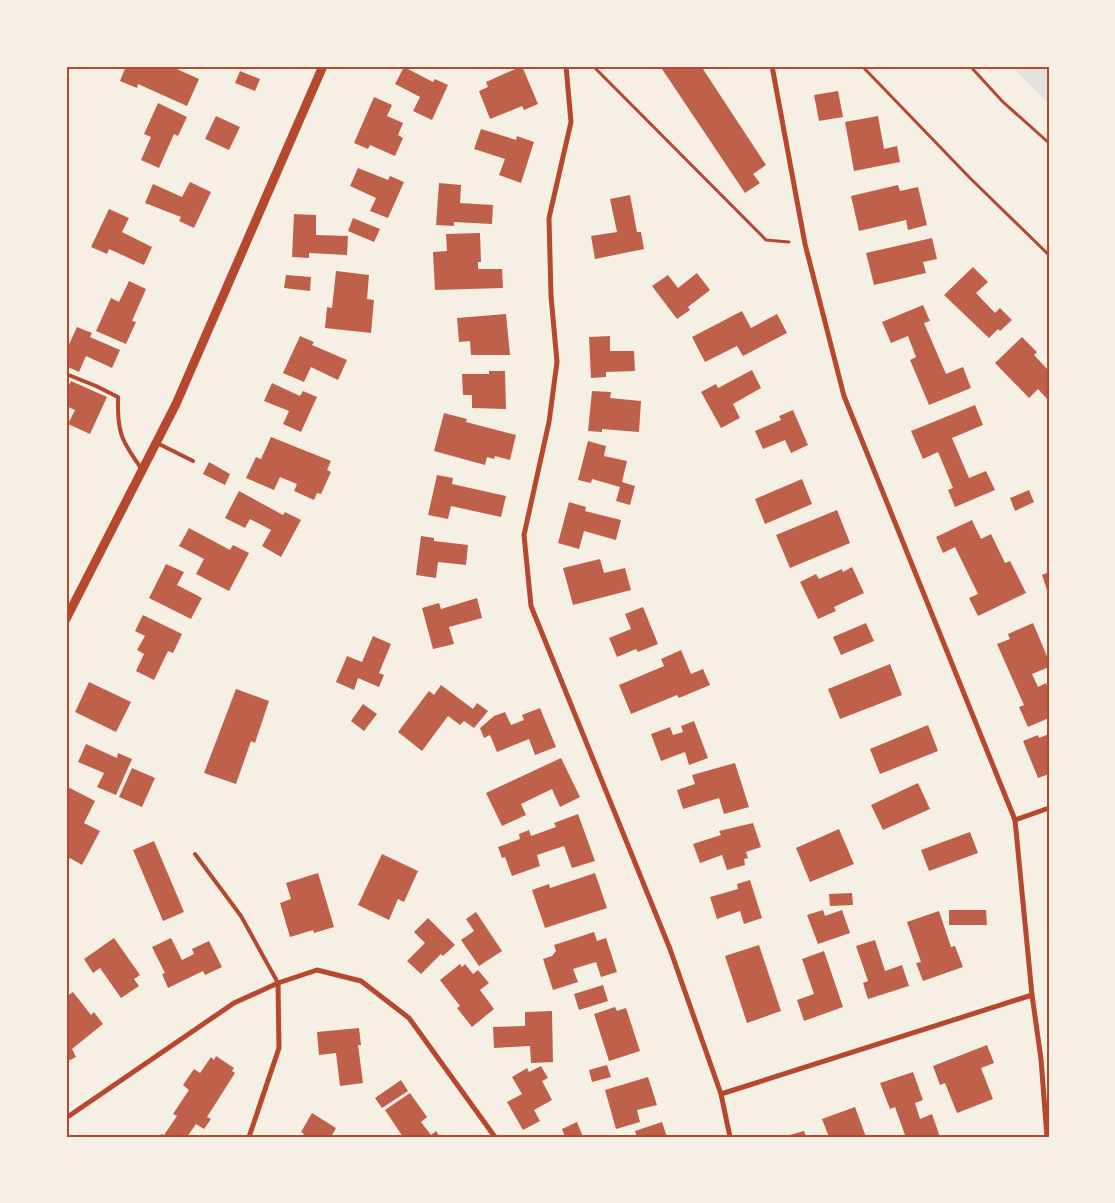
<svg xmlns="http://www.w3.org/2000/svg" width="1115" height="1203" viewBox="0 0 1115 1203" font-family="'PT Sans Narrow',sans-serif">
  <rect width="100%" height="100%" fill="#f6efe4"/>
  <polygon fill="#e2e4dc" points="1011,66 1049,66 1049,104"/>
  <g fill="#bf614a">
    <polygon points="126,66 170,66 199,79 187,106 138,84 137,88 120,81"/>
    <polygon points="522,66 538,104 524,110 522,106 490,119 479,91 488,87 486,82"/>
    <polygon points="660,66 701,66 766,165 753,174 760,183 745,193"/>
    <polygon points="404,67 433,82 435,79 448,85 432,120 413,111 420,97 395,84"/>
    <polygon points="240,71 260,79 255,91 235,83"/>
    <polygon points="838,91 843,117 819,121 814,95"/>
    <polygon points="374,97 392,105 387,116 403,123 398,135 403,138 395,156 370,145 368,149 354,143"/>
    <polygon points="158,103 187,117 178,136 174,134 159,168 141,160 151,137 144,134"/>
    <polygon points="216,116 240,127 229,150 205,139"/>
    <polygon points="878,116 884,149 897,146 900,162 854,171 845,122"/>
    <polygon points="481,129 516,140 517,136 534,142 521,183 499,175 505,159 474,149"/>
    <polygon points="358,168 388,180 390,176 404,182 388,218 370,211 376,198 350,186"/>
    <polygon points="190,182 211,192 194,228 179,221 181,217 145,203 153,184 182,197"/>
    <polygon points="439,183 461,185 460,203 493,205 492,224 454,222 454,226 436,225"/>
    <polygon points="898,185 900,191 918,187 927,225 908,230 906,220 859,231 851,196"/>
    <polygon points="630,195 637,232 641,232 644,249 595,259 591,236 617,232 610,199"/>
    <polygon points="109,209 129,218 122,232 152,247 144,265 109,249 107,254 91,247"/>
    <polygon points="294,214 316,215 316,235 348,236 347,255 309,253 309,258 292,257"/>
    <polygon points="353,218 380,229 374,242 348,231"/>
    <polygon points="480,233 481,262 478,262 478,269 502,269 503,288 435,290 433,252 447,251 446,234"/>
    <polygon points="932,238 937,259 923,262 926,273 874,285 866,253"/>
    <polygon points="973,267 988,282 976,293 995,313 1000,308 1012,320 1000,331 998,329 989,338 944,295"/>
    <polygon points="336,271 369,275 367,299 374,300 371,333 325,328 327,307 332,308"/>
    <polygon points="697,273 710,290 688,307 690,310 677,319 652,286 668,275 678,288"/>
    <polygon points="286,275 311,277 310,291 284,288"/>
    <polygon points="129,281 146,289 132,321 136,322 126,344 96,331 111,298 119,302"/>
    <polygon points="923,305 930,321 924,323 946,374 963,367 971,388 929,405 910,360 916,357 908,336 891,343 882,322"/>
    <polygon points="742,311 751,328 777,314 787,333 743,356 737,346 705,362 692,337"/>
    <polygon points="506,314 510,355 471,355 470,341 459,342 457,318"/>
    <polygon points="77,327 92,333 90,337 120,350 112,368 86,356 79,372 66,366 66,351"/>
    <polygon points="300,336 314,342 312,345 347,360 338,380 311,367 304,382 283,373"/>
    <polygon points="610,336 610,351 634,351 635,371 606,372 606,377 591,378 589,337"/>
    <polygon points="1022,337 1037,352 1034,355 1049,371 1049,401 1038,389 1029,398 995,363"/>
    <polygon points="752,370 761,388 733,404 740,418 721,428 701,392 716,384 718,388"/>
    <polygon points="489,371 505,371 506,409 472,408 472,395 463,395 462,374 489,374"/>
    <polygon points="71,381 107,397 90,434 68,424 75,410 66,406 66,384 69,385"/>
    <polygon points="272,383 300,396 303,391 317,397 301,432 283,424 289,411 264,401"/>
    <polygon points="592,391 611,392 610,398 641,401 639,432 602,429 602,432 588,431"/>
    <polygon points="975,405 983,425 952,438 969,478 986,471 995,490 955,507 948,490 953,488 938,452 923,459 911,431"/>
    <polygon points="793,410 808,445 791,453 785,440 763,449 755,431 781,420 779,416"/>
    <polygon points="444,413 467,419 466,422 516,435 510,460 495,456 494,459 487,457 485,465 434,451"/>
    <polygon points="271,437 331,461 327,470 331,472 321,494 317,493 314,500 294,491 297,484 280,477 274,490 246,478 256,457 261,459"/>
    <polygon points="588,441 606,446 604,456 627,461 622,482 635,486 630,505 616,501 620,487 592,479 591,483 578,480"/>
    <polygon points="209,462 230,474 225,485 203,474"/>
    <polygon points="437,475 453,478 452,484 506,496 501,517 451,506 448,519 428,515"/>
    <polygon points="802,479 812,504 765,524 755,499"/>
    <polygon points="1029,490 1034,502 1015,511 1010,498"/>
    <polygon points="239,491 283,515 285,512 301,520 281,557 262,546 271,530 250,519 245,528 225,518"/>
    <polygon points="569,502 586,507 585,511 621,520 616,540 584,531 579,549 558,543"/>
    <polygon points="837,510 850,543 790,568 776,535"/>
    <polygon points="972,520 981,539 991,534 1005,563 1010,561 1026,593 978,616 969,598 978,594 955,547 943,553 936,537"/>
    <polygon points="189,528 230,550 233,545 249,553 229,591 196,574 204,559 179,546"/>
    <polygon points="421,536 434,538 434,541 468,545 466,565 438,562 436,578 416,575"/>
    <polygon points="600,559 604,573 625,568 631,590 573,605 563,568"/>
    <polygon points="166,564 184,572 177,585 202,598 191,619 149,598"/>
    <polygon points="852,567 864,593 834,607 836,611 818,619 800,582 816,574 819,579 842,569 843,572"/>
    <polygon points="1049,572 1049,593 1048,593 1042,575"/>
    <polygon points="477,598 482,618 449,627 454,644 433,649 422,608 439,603 441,609"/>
    <polygon points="643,607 658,644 638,652 636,649 617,657 609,638 631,629 625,614"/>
    <polygon points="143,615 182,634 173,653 168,651 154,680 136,671 144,654 137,650 145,636 135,631"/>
    <polygon points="866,623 874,641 841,655 833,637"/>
    <polygon points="1033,623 1049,661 1049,667 1032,674 1038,687 1046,683 1049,690 1049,718 1028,727 1019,707 1024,705 997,644 1010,639 1008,634"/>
    <polygon points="373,636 391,644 379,673 384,675 379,687 358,678 354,690 336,682 347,656 362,662"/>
    <polygon points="681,650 691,674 703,669 710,685 679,698 677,695 631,714 619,685 664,666 661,659"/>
    <polygon points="890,664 902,695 840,719 828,689"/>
    <polygon points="89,682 131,702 116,732 75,712"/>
    <polygon points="441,685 473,709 477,703 488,711 474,728 464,721 460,725 448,716 422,751 398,732 429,691 434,695"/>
    <polygon points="236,689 269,701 255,743 251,741 236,784 204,773"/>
    <polygon points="363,704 377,714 364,731 351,721"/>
    <polygon points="540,708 556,747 535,755 529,739 497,752 490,735 484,738 480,728 494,716 505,712 511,725 524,720 522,715"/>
    <polygon points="694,721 708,758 689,765 685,752 661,761 651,734 670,727 673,735 683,732 681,726"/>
    <polygon points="928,725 938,751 880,774 870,749"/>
    <polygon points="1049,734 1049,774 1038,778 1023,741 1038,735 1039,738"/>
    <polygon points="86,744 117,758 118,753 132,759 116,795 97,787 104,773 78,762"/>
    <polygon points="561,758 580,797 560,807 552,789 521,804 526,815 502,826 486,793"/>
    <polygon points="735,763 749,807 724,814 719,798 683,809 677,790 695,784 692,775"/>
    <polygon points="132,768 155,778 142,807 119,797"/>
    <polygon points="918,783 930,809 883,830 871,805"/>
    <polygon points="66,786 95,801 84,823 100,831 82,865 70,858 66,865"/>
    <polygon points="578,814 595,861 572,868 564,846 537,855 540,866 512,876 505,857 502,858 498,847 520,839 519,834 529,830 531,836 556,827 554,823"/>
    <polygon points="753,823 761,847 746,852 748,858 744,859 745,865 727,870 722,855 700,863 693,844 721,835 719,831"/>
    <polygon points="839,829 854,864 810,882 796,848"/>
    <polygon points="970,832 978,853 929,871 921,850"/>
    <polygon points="154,841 184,912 163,921 133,850"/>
    <polygon points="382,854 418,871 404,902 398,899 389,920 358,905"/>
    <polygon points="318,873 334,927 314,933 313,930 290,937 280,903 291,899 286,883"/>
    <polygon points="595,873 607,908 545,928 532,890 549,884 550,888"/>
    <polygon points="750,880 762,918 744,924 740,911 717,919 710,897 738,889 737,884"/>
    <polygon points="852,893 853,905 830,906 829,894"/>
    <polygon points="823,910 825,916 842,910 850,933 818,944 807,915"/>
    <polygon points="949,910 986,910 987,925 949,925"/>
    <polygon points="939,911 951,947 955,946 963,967 923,981 916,963 921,962 907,922"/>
    <polygon points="476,912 502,951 479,966 461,940 474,931 466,919"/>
    <polygon points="428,918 455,945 443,956 441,954 421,974 407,961 425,943 414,932"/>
    <polygon points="594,932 597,941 606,938 617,972 601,977 596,962 573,969 578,982 553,990 543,959 552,956 556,951 554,945"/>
    <polygon points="114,938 140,975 134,979 139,986 121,998 100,968 93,973 84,959"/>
    <polygon points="171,938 182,960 194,954 192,949 209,941 222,967 205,975 203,971 168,988 162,974 165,973 152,947"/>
    <polygon points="875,940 885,971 902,965 909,986 868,999 863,983 868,981 856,946"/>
    <polygon points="759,945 781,1011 747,1023 725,956"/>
    <polygon points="824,951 843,1007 804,1021 797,1000 814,994 802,959"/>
    <polygon points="460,964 462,967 465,964 473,974 478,970 489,983 480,990 494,1009 472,1027 457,1008 460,1006 440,980"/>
    <polygon points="603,985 608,1001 579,1010 574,994"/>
    <polygon points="73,992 91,1015 94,1012 103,1024 72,1049 76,1057 66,1062 66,997"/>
    <polygon points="615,1007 617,1011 626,1008 640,1051 609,1061 594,1014"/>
    <polygon points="552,1011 553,1062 531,1063 530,1046 494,1048 493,1027 525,1026 525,1012"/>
    <polygon points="359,1028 361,1045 358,1045 363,1083 340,1086 336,1053 319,1055 317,1032"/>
    <polygon points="987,1045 994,1063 981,1068 993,1099 957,1113 945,1083 940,1085 933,1066"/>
    <polygon points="216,1056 234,1068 232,1071 235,1073 207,1117 211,1119 204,1129 196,1124 187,1137 159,1137 161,1134 164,1135 177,1116 173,1114 189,1090 183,1085 194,1069 200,1073 211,1057 214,1060"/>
    <polygon points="607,1065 611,1077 592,1082 589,1070"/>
    <polygon points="541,1066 548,1078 542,1081 552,1100 534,1110 540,1121 523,1130 507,1102 522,1094 512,1077 527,1068 529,1072"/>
    <polygon points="913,1072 923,1100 915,1103 920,1119 932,1114 940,1137 901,1137 905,1135 895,1107 890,1109 880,1083"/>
    <polygon points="648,1077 657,1105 637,1110 640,1122 616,1129 605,1090"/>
    <polygon points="401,1080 408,1091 382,1108 375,1098"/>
    <polygon points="410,1093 427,1117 421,1122 431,1135 436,1131 440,1137 403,1137 385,1110"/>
    <polygon points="855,1107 866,1137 829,1137 822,1119"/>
    <polygon points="312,1113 336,1128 331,1137 302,1137 304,1134 301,1132"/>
    <polygon points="577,1122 583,1137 565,1137 562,1129"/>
    <polygon points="662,1122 667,1137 637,1137 635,1131"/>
    <polygon points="804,1131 806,1137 786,1137 786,1136"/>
  </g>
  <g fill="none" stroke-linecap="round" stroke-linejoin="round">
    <g stroke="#b5482f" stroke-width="3">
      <polyline points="593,66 766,240 789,242"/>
      <polyline points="862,66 970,178 1049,255"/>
      <polyline points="970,66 1003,102 1049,143"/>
    </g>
    <g stroke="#b5482f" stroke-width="4">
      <path d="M66 374 96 386 118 397C117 432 121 440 141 468"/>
      <polyline points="157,443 193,461"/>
      <polyline points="195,854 241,916 278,983"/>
    </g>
    <g stroke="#b5482f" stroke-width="5">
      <polyline points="566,66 571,122 549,218 551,296 557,362 549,422 524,535 531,606 670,949 721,1094 730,1137"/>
      <polyline points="772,66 805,244 844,396 1015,820 1032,995 1041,1059 1047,1137"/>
      <polyline points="1015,820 1049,808"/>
      <polyline points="721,1094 1032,995"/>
      <polyline points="66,1118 234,1003 278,983 317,970 361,981 409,1018 495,1137"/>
      <polyline points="249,1137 279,1048 278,983"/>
    </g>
    <polyline stroke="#b5482f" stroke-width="9" points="66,619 176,404 323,66"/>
  </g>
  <rect width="1115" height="1203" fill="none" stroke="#f6efe4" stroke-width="135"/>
  <rect x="68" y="68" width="980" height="1068" fill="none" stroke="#b5482f" stroke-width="2"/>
</svg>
